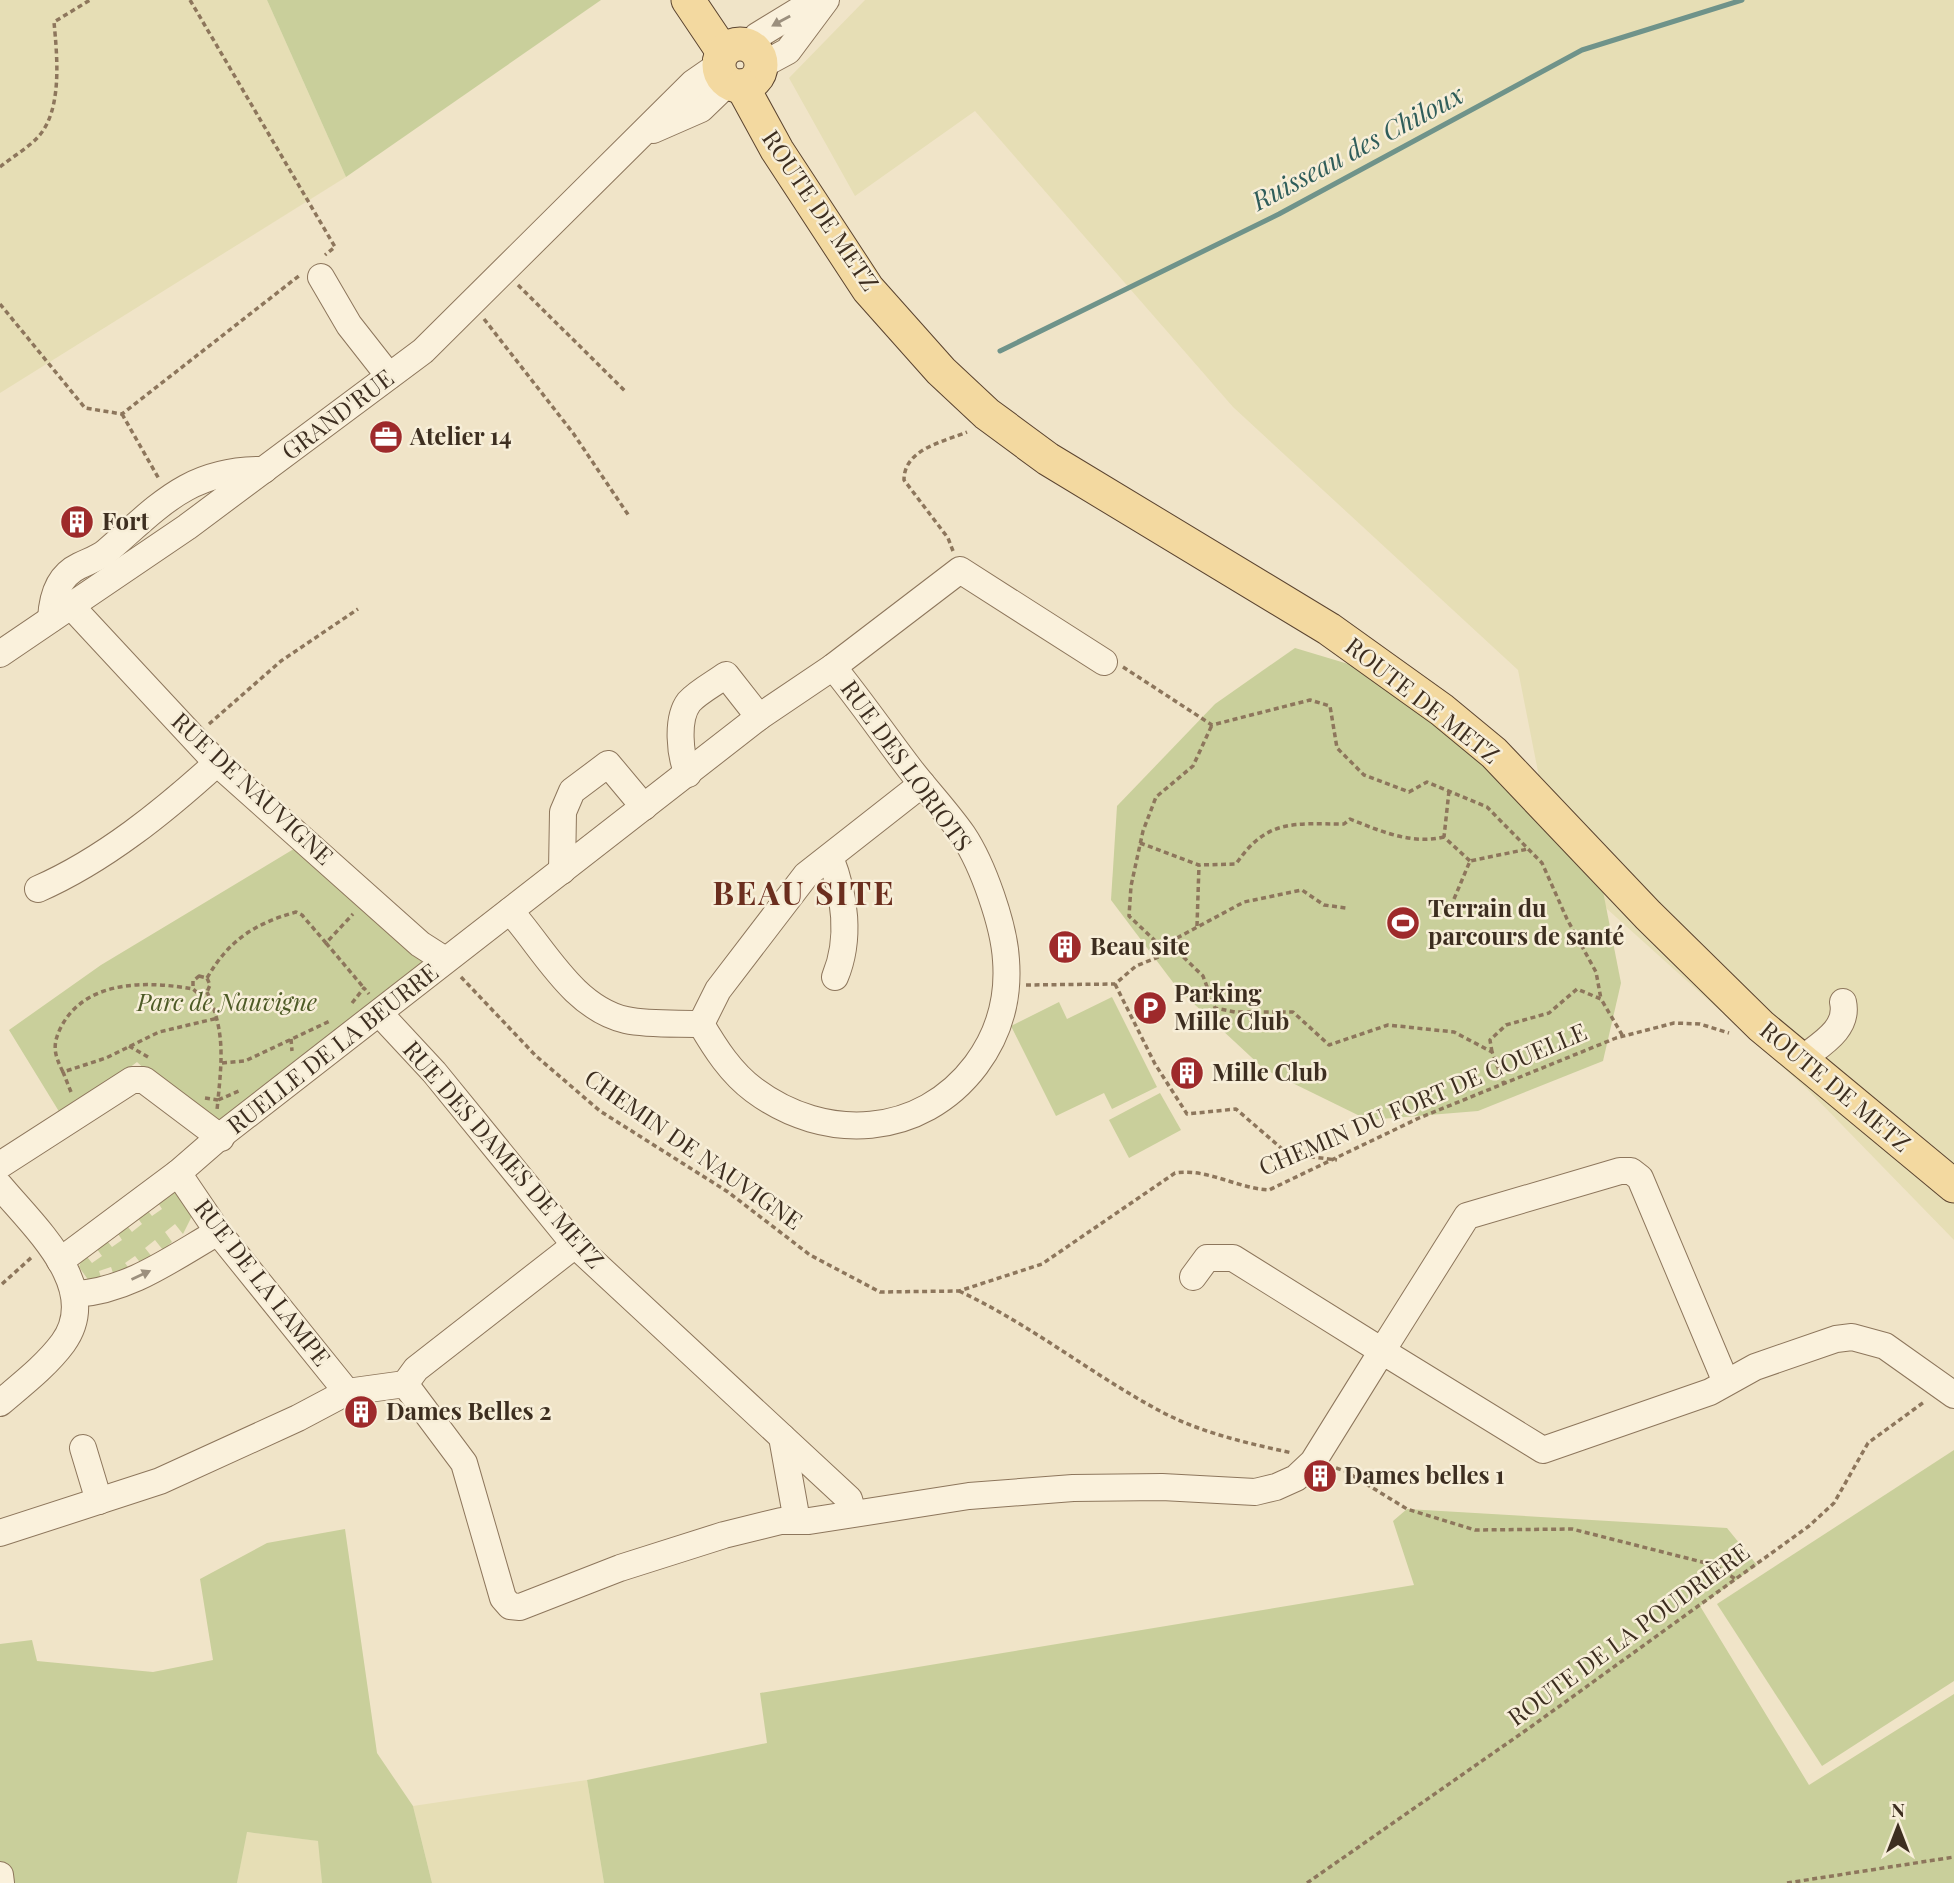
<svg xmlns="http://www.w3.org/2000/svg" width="1954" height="1883" viewBox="0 0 1954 1883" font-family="'Playfair Display',serif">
  <rect width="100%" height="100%" fill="#f0e4c8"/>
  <g fill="#e6deb5">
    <polygon points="0,0 267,0 346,177 0,393"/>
    <polygon points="865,0 1954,0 1954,1240 1807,1089 1556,863 1518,670 1233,407 975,111 855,196 789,78"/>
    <polygon points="587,1780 604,1883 432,1883 413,1806"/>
    <polygon points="246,1832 319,1841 322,1883 237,1883"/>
  </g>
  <g fill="#c9cf9b">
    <polygon points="267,0 601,0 346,177"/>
    <polygon points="1295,648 1365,669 1474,756 1600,876 1621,983 1603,1061 1478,1111 1368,1120 1264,1069 1178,989 1111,900 1117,806 1215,704"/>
    <polygon points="302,844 428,966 224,1122 195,1116 137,1062 63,1118 9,1030 101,965"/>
    <polygon points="1112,997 1157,1087 1112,1109 1104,1093 1056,1116 1011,1026 1059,1002 1067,1019"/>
    <polygon points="1160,1093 1181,1130 1129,1158 1109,1120"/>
    <polygon points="167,1192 178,1193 192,1216 183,1234 175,1224 165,1232 172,1242 163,1250 155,1240 145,1248 153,1258 143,1266 135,1256 125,1263 133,1274 115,1279 111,1267 99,1271 103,1283 89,1281 79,1267 84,1253 92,1263 102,1256 94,1245 104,1237 112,1247 122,1240 115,1229 124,1222 132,1232 142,1224 134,1213 144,1206 152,1216 162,1209 155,1198"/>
    <polygon points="1954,1450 1954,1681 1822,1766 1717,1604"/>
    <polygon points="1407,1509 1727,1528 1757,1565 1700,1606 1809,1785 1954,1694 1954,1883 604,1883 587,1780 767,1743 760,1693 1414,1585 1393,1521"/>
    <polygon points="345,1529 377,1753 413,1806 432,1883 322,1883 318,1841 247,1832 237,1883 0,1883 0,1644 32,1640 37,1661 153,1672 213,1660 200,1579 267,1543"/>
  </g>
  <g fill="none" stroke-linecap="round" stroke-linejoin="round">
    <polyline stroke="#6f938a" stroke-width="5" points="1000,351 1279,214 1582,50 1742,0"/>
    <g stroke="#8d765c" stroke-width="28">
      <g id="minor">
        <polyline points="749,46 757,36 816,0"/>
        <polyline points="762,65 788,51 826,0"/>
        <polyline points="653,130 701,109 728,83"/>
        <polyline points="321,277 349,325 389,376"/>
        <polyline points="71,606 217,763 420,944 445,960"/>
        <path d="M51 619C52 598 58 576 79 566 89 561 99 558 107 551 159 506 189 469 264 470"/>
        <polyline points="0,654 187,527 423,351 693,83 719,65"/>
        <path d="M688 774C680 756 676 719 689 702 698 692 715 683 726 675L759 717"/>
        <path d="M830 857C845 895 851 939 835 977"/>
        <polyline points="562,871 563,812 572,791 608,764 644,807"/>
        <path d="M38 889C104 860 164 811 217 763"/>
        <path d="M510 911C544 949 573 1008 626 1020 650 1025 677 1023 701 1024L718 990 806 875 922 784"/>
        <polyline points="380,1014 434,1072 575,1245 849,1499 853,1513"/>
        <path d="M701 1024C715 1048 731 1073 754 1090 825 1143 921 1138 976 1065 999 1034 1009 999 1006 960 1004 925 983 865 963 835 947 812 927 791 910 769 884 735 860 700 833 667"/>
        <path d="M1802 1059C1821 1044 1849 1029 1843 1002"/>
        <polyline points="0,1165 132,1080 144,1080 221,1138"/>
        <polyline points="178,1173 218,1232 347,1392"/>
        <path d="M0 1186C34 1227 103 1288 63 1343 46 1366 21 1385 0 1403"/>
        <polyline points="60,1261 178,1173 224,1133 759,717 833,667 960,570 1104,662"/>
        <polyline points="1193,1277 1207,1258 1233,1258 1382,1351 1467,1216 1620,1171 1631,1171 1640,1178 1725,1380"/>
        <path d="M76 1294C129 1291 174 1257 218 1232"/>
        <polyline points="405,1384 416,1369 575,1245"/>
        <polyline points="782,1437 797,1521"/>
        <polyline points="83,1448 99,1501"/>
        <polyline points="0,1533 160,1481 298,1418 347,1392 405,1384 464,1463 503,1598 510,1606 520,1607 620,1568 724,1535 781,1521 809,1521 969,1496 1073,1488 1162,1487 1255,1492 1276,1487 1296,1478 1313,1462 1382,1351 1543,1450 1710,1392 1755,1367 1836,1339 1852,1337 1885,1346 1954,1395"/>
        <polyline points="0,1875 1,1883"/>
      </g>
    </g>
    <g stroke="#5b4430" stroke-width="35">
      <g id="major">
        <polyline points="688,0 723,52"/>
        <circle cx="740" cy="65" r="21"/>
        <polyline points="742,86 777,150 868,289 941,371 987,414 1048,459 1329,629 1442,710 1494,753 1648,915 1761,1026 1954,1186"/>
      </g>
    </g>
    <g stroke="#8d765c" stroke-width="3.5" stroke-dasharray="5 3.5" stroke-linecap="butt">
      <polyline points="190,0 335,247 325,255"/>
      <path d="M0 167C12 157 28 148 38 137 63 110 57 55 54 22L90 0"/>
      <polyline points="518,285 626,392"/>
      <polyline points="0,304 85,408 122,414 300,275"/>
      <polyline points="484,319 573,433 629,516"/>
      <polyline points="122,414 159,479"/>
      <path d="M953 551 948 538 904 480C904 449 943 442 967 432"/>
      <polyline points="1123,667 1212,725 1310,700 1330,706 1337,748 1364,775 1409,792 1427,782 1487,807 1542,863 1567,919 1596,972 1601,999"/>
      <polyline points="209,724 281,661 358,609"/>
      <polyline points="1449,791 1444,837 1470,861"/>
      <path d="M1140 843 1199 865 1236 864C1267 818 1295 824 1344 824L1350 819C1380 831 1412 845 1444 837"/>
      <polyline points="1454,899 1470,861 1528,849"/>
      <polyline points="1197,926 1199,865"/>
      <polyline points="326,943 364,988"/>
      <polyline points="1162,946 1244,902 1302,890 1324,905 1346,908"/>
      <polyline points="1168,953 1129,916 1131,886 1143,831 1156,797 1193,766 1212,725"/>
      <polygon points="199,976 207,978 210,985 207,992 199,994 193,989 193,981"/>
      <path d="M461 977 536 1056 600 1111 728 1192 810 1255 880 1292 959 1291 1042 1264 1175 1173C1207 1168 1236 1188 1269 1190L1419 1118 1616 1038 1674 1023 1700 1024 1729 1033"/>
      <path d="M207 978C229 940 254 924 296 912L302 915 326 943 353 914"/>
      <polyline points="1115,984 1155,1064 1187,1114 1236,1109 1288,1154 1337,1160"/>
      <polyline points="1026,985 1115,984 1136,966 1176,950 1203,976 1215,1008 1235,1012 1293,1012 1329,1045 1388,1025 1454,1032 1492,1052 1504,1084"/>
      <path d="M207 992C225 1031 222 1058 218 1100L239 1091"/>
      <polyline points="352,1003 364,988 369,994"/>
      <polyline points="291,1039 292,1051"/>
      <polyline points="129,1046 148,1057"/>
      <polyline points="1492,1052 1490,1040 1506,1025 1549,1013 1577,989 1601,999 1624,1038"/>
      <polyline points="222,1063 245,1061 330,1021"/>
      <path d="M63 1072C54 1054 52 1045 61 1027 86 979 148 981 193 989"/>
      <polyline points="71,1092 63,1072 106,1058 159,1032 218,1018"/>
      <polyline points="205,1098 218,1100 217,1110"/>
      <polyline points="2,1284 32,1257"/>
      <path d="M959 1291C1030 1324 1091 1374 1160 1411 1201 1433 1247 1443 1292 1453"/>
      <polyline points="1336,1468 1345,1471 1407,1509 1475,1530 1572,1529 1714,1565 1737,1580"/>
      <polyline points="1307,1883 1532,1726 1809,1526 1834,1503 1868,1443 1924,1402"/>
      <polyline points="1787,1883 1954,1857"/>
    </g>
    <use href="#minor" stroke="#faf1dc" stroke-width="26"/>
    <use href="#major" stroke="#f3d9a0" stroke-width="33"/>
  </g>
  <defs><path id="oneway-solid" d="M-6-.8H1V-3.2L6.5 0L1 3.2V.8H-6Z" transform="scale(1.75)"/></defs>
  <g fill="#9c907e">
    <use href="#oneway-solid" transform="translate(781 21) rotate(151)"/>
    <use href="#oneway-solid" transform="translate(141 1275) rotate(-25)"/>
  </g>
  <defs>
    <g id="office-disc" transform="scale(1.75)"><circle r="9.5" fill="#9e2a2b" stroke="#f7eed8"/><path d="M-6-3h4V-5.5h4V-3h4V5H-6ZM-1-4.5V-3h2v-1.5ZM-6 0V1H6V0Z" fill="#fff"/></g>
    <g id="building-disc" transform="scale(1.75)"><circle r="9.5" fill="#9e2a2b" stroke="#f7eed8"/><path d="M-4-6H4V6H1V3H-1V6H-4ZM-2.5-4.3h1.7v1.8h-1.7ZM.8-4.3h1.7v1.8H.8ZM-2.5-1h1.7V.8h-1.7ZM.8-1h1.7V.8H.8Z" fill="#fff"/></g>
    <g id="stadium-disc" transform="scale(1.75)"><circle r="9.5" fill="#9e2a2b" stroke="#f7eed8"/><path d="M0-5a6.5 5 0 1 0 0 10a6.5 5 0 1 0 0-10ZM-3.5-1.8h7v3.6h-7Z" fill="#fff"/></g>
    <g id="parking-disc" transform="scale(1.75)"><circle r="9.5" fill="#9e2a2b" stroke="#f7eed8"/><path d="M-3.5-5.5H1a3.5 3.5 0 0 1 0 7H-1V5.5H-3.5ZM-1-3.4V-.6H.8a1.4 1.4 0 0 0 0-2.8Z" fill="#fff"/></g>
  </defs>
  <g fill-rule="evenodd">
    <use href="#office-disc" x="386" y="437"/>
    <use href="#building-disc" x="77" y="522"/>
    <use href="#stadium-disc" x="1403" y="923"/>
    <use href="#building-disc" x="1065" y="947"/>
    <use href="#parking-disc" x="1150" y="1008"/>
    <use href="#building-disc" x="1187" y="1073"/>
    <use href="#building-disc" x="361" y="1412"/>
    <use href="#building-disc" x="1320" y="1476"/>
  </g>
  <g text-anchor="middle" stroke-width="5" stroke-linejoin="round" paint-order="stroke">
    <g font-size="24" fill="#3d2e20" stroke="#f7eed8">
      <text transform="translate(820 211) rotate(56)" y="8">ROUTE DE METZ</text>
      <text transform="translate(338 415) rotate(-37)" y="8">GRAND'RUE</text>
      <text transform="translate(1422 701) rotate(38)" y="8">ROUTE DE METZ</text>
      <text transform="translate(906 766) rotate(54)" y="8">RUE DES LORIOTS</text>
      <text transform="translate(252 789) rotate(43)" y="8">RUE DE NAUVIGNE</text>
      <text transform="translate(333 1049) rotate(-38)" y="8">RUELLE DE LA BEURRE</text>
      <text transform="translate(1835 1087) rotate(40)" y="8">ROUTE DE METZ</text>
      <text transform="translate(1423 1100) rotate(-23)" y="8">CHEMIN DU FORT DE COUELLE</text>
      <text transform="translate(693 1150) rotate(35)" y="8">CHEMIN DE NAUVIGNE</text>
      <text transform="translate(503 1155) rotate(49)" y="8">RUE DES DAMES DE METZ</text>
      <text transform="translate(262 1283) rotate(52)" y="8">RUE DE LA LAMPE</text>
      <text transform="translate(1629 1635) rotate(-36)" y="8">ROUTE DE LA POUDRIÈRE</text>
    </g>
    <g font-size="24" font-weight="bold" fill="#3d2e20" stroke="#f7eed8" text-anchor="start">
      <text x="410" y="445">Atelier 14</text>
      <text x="102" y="530">Fort</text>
      <text x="1428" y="917">Terrain du<tspan x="1428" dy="28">parcours de santé</tspan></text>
      <text x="1090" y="955">Beau site</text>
      <text x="1174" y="1002">Parking<tspan x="1174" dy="28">Mille Club</tspan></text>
      <text x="1212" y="1081">Mille Club</text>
      <text x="386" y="1420">Dames Belles 2</text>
      <text x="1344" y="1484">Dames belles 1</text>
    </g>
    <g font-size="24" font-style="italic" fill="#4d5a26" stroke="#f7eed8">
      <text x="227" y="1011">Parc de Nauvigne</text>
    </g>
    <g font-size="26" font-style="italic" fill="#2f5d5a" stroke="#f7eed8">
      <text transform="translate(1358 148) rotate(-28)" y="9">Ruisseau des Chiloux</text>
    </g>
    <g font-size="32" font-weight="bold" letter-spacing="2" fill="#6b2e1e" stroke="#f7eed8">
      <text x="804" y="905">BEAU SITE</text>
    </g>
  </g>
  <g transform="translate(1898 1827)" stroke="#f7eed8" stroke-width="5" paint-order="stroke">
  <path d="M0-5L12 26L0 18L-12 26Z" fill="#3d2e20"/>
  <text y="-10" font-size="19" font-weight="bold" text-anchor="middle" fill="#3d2e20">N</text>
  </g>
</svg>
